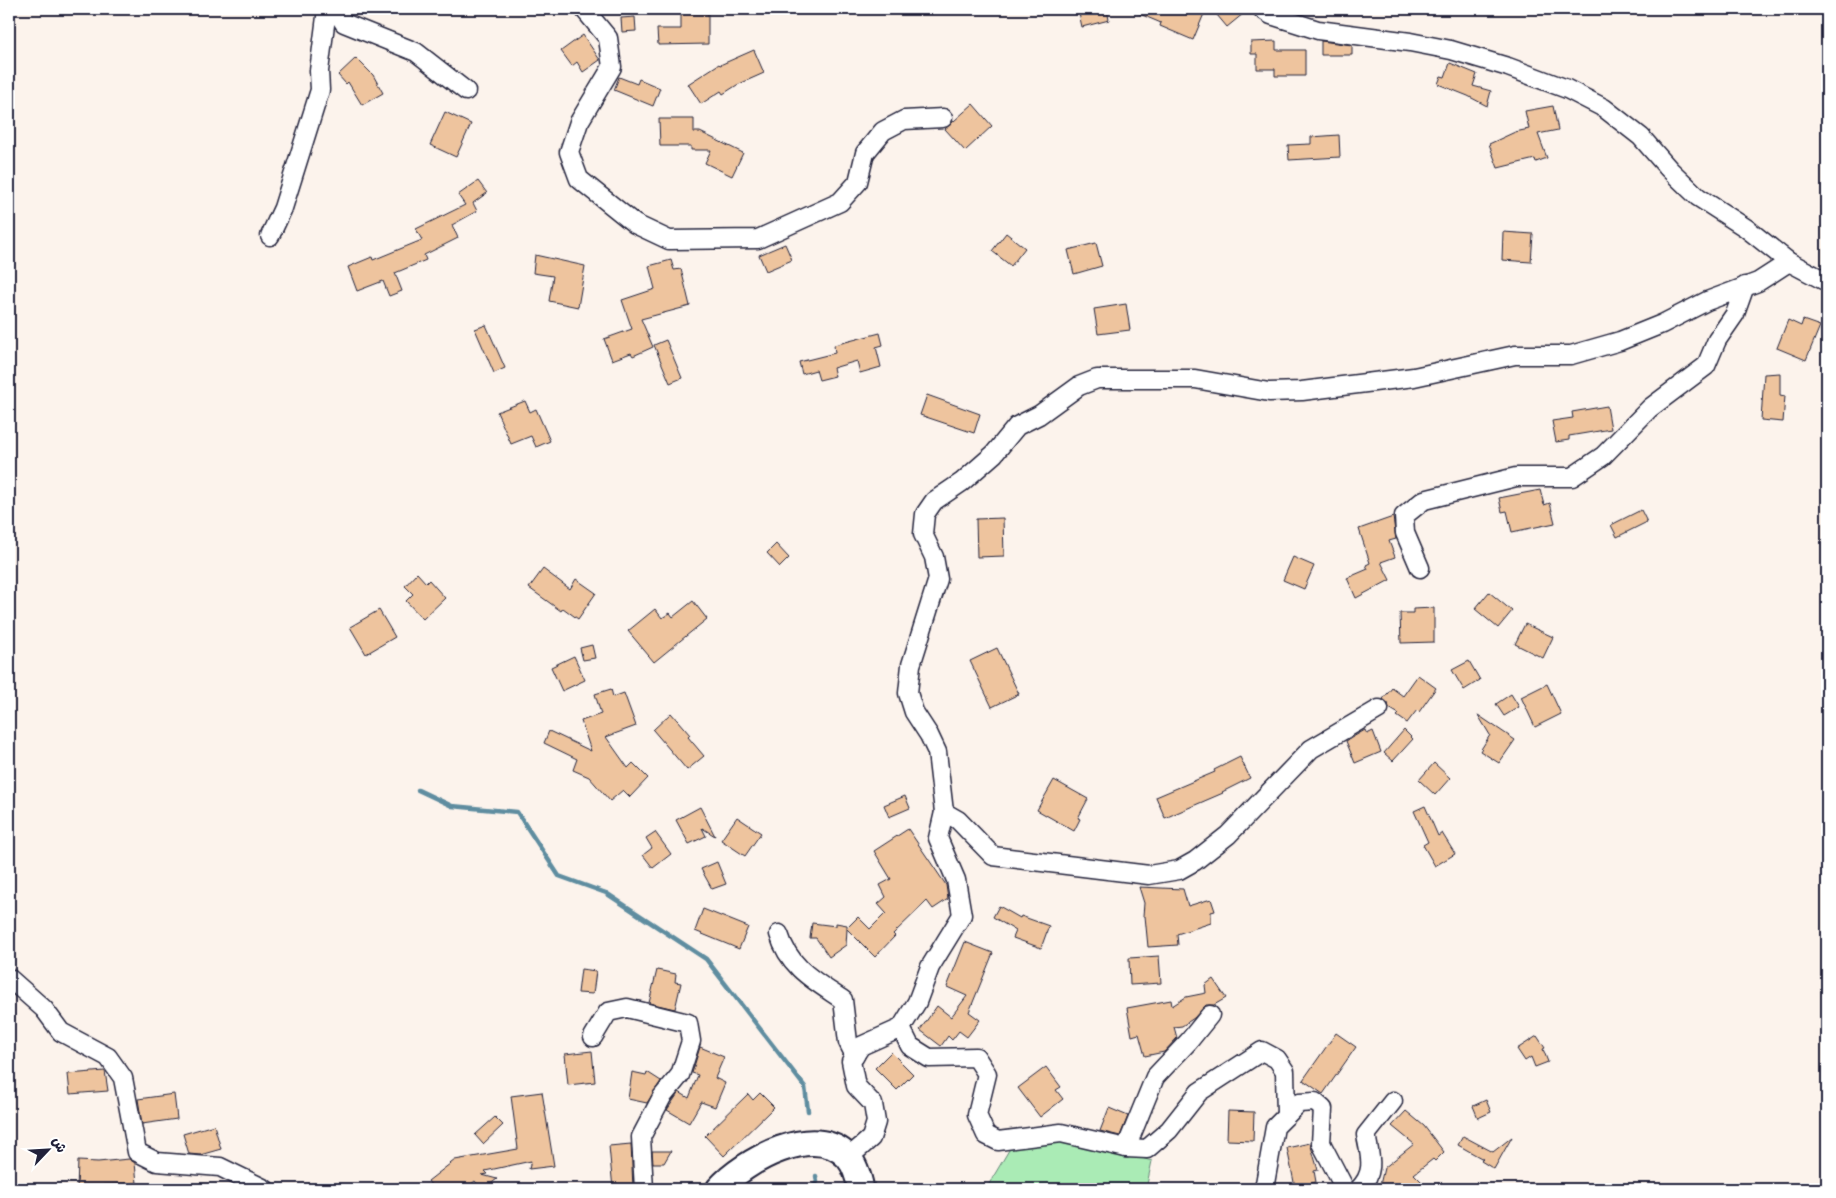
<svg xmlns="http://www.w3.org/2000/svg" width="1836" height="1198" viewBox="0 0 1836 1198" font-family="Sriracha,'Playpen Sans Arabic',sans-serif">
  <rect width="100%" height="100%" fill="#fcf3ec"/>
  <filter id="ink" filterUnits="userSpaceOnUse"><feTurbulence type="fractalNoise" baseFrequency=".02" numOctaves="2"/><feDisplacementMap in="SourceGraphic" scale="10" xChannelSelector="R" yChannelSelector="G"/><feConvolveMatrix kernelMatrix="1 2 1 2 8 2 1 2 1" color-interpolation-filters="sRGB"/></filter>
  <g filter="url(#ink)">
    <polygon fill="#aaebb5" stroke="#668678" points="1074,1139 1152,1161 1146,1189 986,1189 1012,1145"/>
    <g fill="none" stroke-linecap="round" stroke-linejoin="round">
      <g stroke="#5f8da0" stroke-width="4.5">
        <polyline points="418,790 452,806 517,812 559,876 606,893 706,959 805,1087 808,1111"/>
        <polyline points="811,1189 817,1182 816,1176"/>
      </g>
    </g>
    <g fill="#eec49e" stroke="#22223b">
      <polygon points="1078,9 1107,9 1109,20 1082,27"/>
      <polygon points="1128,9 1206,9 1193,40 1160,26 1161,23"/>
      <polygon points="1212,9 1249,9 1227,27"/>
      <polygon points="681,13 708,13 708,44 658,45 657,29 681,29"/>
      <polygon points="635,17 636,31 622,32 621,18"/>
      <polygon points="583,35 600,60 583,72 577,62 572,66 561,51"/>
      <polygon points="1276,41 1276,50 1305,50 1305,76 1275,76 1275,69 1257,69 1257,54 1251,54 1251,42"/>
      <polygon points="1321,41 1352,45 1352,55 1321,55"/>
      <polygon points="754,50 764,73 737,85 723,94 721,91 701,104 688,84 719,64 720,65"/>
      <polygon points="356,58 373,75 383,93 362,105 348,82 346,84 338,75"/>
      <polygon points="1450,63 1477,74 1473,86 1491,91 1487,106 1468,96 1438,84 1441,76 1445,77"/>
      <polygon points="619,77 637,84 639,79 660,88 653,106 614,90"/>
      <polygon points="973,104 992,126 965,151 945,129"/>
      <polygon points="1553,106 1558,130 1538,134 1547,158 1536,162 1535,159 1498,168 1489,144 1515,132 1529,129 1525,111"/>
      <polygon points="445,112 471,124 456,157 430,145"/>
      <polygon points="659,119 694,119 694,132 700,132 743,153 732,176 705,163 711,150 691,150 691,146 660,146"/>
      <polygon points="1339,135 1340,157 1289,160 1288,145 1311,144 1311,137"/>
      <polygon points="478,181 487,193 473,203 477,211 452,225 458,238 424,255 426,260 395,273 402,291 389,296 383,281 357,291 348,267 372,257 373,260 422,240 416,229 465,205 458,195"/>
      <polygon points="1503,232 1533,234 1531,262 1502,260"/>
      <polygon points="1006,233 1025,248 1011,266 992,251"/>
      <polygon points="1096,243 1102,266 1074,274 1068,250"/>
      <polygon points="785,244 792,260 766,271 759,255"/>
      <polygon points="535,255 585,266 578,307 549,301 553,276 533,273"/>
      <polygon points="671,260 674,270 681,269 690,306 641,319 653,347 633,356 631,353 612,360 604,339 632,329 622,300 655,289 649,266"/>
      <polygon points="1126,304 1130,330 1098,334 1094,309"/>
      <polygon points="1788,320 1801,326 1803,320 1820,326 1806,360 1777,348"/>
      <polygon points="486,325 505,368 494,373 475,329"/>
      <polygon points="880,333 883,345 876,347 881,367 860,373 857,361 833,368 835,376 819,380 816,370 802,374 799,362 835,353 834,345"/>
      <polygon points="666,340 682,378 670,383 654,345"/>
      <polygon points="1780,373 1780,395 1785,396 1783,422 1761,420 1764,374"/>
      <polygon points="927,395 980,414 974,433 920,415"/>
      <polygon points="525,401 530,412 536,409 550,441 536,447 531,436 511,444 497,412"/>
      <polygon points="1607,406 1611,429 1569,436 1569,440 1556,442 1552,421 1573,418 1572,412"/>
      <polygon points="1540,490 1544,505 1550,503 1555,523 1512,532 1507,511 1502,512 1499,498"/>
      <polygon points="1641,510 1647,522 1617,537 1611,525"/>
      <polygon points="1393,517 1396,539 1389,541 1395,557 1381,562 1390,580 1356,598 1347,578 1368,569 1366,565 1370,563 1359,529"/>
      <polygon points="1003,518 1004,556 977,557 976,519"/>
      <polygon points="776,544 789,558 780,567 767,553"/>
      <polygon points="1293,557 1314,566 1304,589 1283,580"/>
      <polygon points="543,569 570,589 576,579 596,593 578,619 563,608 561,611 529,588"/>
      <polygon points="417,573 426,583 429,580 445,598 423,619 406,601 413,594 405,586"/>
      <polygon points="1489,592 1512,611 1498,628 1475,609"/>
      <polygon points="693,601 707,619 654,662 628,631 655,609 662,618 670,613 673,617"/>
      <polygon points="1434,608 1434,642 1401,643 1400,613 1413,613 1413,609"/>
      <polygon points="379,610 395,637 366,654 350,627"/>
      <polygon points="1525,624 1553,637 1543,658 1515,644"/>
      <polygon points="592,645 595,658 583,660 580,648"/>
      <polygon points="997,648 1019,694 992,707 970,661"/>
      <polygon points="574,656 585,680 562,691 551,667"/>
      <polygon points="1469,661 1480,680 1464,690 1452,670"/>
      <polygon points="1418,675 1436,688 1419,712 1417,710 1407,723 1397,716 1399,714 1389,708 1388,703 1383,699 1392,688 1403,696"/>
      <polygon points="1547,684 1561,714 1535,727 1521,697"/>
      <polygon points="611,689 613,697 624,693 636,726 606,737 628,768 633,763 648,778 630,797 623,790 610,801 589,777 573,770 577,759 544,743 549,731 591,751 581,721 601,714 595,694"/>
      <polygon points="1511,694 1519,707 1504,716 1496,704"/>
      <polygon points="671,713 690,735 688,737 704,756 687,770 653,730"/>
      <polygon points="1478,715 1515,740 1499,763 1480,751 1490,735"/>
      <polygon points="1365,730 1367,734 1373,731 1381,752 1355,763 1346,741"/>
      <polygon points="1404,730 1413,739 1393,761 1384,753"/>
      <polygon points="1240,757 1250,778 1222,792 1223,793 1165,818 1156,797 1215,772 1214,770"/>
      <polygon points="1434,763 1450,778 1435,795 1419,780"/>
      <polygon points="1054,780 1088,799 1078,818 1080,819 1074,831 1037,810"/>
      <polygon points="905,796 910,808 889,817 884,805"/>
      <polygon points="1425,806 1438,836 1442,833 1455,854 1435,866 1423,845 1428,842 1414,811"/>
      <polygon points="700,807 715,836 702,828 706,836 689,844 676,820"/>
      <polygon points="737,817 761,833 745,856 721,840"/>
      <polygon points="908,829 946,885 948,899 933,909 927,901 893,934 895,936 875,957 847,929 846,945 829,957 816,938 810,938 812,923 836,926 836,923 847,925 847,928 858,917 870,929 886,913 878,904 886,897 880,885 891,879 874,851"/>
      <polygon points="655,832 671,854 653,868 643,855 652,848 646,838"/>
      <polygon points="717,862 726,884 712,889 701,869"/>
      <polygon points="1139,887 1183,889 1188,906 1211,899 1215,911 1211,912 1211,923 1177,934 1178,945 1148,947 1145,916 1143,916 1144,903"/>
      <polygon points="999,906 1020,918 1021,916 1049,926 1041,948 1013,938 1016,931 993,917"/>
      <polygon points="703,909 748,927 739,949 695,931"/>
      <polygon points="965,942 993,953 969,1012 980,1020 967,1037 959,1031 952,1040 948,1036 941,1046 920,1030 937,1006 951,1017 967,996 947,987"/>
      <polygon points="1159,956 1161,983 1130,985 1129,958"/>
      <polygon points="581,969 596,971 593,994 578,993"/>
      <polygon points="657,970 676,974 675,982 681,983 675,1009 649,1003"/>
      <polygon points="1213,979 1226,998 1214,1005 1206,1005 1194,1018 1182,1026 1174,1027 1177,1038 1164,1052 1145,1056 1139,1034 1132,1036 1127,1008 1171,1000 1172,1006 1186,997 1206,993 1205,985"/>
      <polygon points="1336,1033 1356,1047 1323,1094 1303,1080"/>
      <polygon points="1537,1036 1545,1048 1543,1049 1548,1062 1535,1067 1531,1057 1525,1061 1517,1049"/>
      <polygon points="700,1047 724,1057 715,1078 725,1083 715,1107 701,1102 689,1123 667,1110 679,1092 689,1098 698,1075 692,1073"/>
      <polygon points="592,1051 595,1082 568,1085 565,1054"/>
      <polygon points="891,1052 913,1074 897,1090 875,1068"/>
      <polygon points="1046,1067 1061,1087 1056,1090 1063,1099 1040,1117 1018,1088"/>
      <polygon points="105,1071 108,1091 70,1094 68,1074"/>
      <polygon points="632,1072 646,1075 647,1072 661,1081 647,1103 628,1099"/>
      <polygon points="542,1092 554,1166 529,1169 531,1161 485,1171 488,1174 482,1175 497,1179 484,1189 482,1189 475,1181 465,1189 434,1189 428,1181 455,1160 518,1149 511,1096"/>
      <polygon points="760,1093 774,1107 724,1156 705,1136 748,1094 753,1100"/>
      <polygon points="174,1094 177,1119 142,1124 138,1099"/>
      <polygon points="1486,1100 1491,1112 1478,1118 1473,1106"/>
      <polygon points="1109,1108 1128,1116 1120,1136 1100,1131"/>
      <polygon points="1228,1111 1254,1112 1253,1141 1227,1140"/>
      <polygon points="1406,1111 1424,1126 1444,1152 1435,1161 1433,1159 1414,1174 1429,1189 1379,1189 1384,1168 1414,1144 1392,1126"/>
      <polygon points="495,1117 503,1125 483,1144 475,1135"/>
      <polygon points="214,1125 221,1149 200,1155 189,1154 183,1134"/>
      <polygon points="1463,1136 1493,1152 1512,1137 1494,1169 1481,1161 1483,1159 1458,1145"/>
      <polygon points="1310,1143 1318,1170 1314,1171 1316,1182 1295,1187 1287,1148"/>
      <polygon points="631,1144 633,1189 613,1189 609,1146"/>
      <polygon points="652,1151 671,1151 664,1163 653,1163"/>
      <polygon points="129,1159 135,1163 137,1183 103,1185 103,1189 77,1189 78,1161 98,1162"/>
    </g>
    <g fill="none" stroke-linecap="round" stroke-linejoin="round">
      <g stroke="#22223b" stroke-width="21">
        <g id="street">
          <polyline points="335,9 344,23 416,52 466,91"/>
          <polyline points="584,9 608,38 612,67 579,122 569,152 579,179 635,224 669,240 758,239 840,202 858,182 865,153 883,131 904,120 943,118"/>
          <polyline points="1262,9 1271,15 1318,30 1410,42 1451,50 1508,67 1567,89 1604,108 1641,137 1669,169 1698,197 1746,228 1789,262 1827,282"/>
          <polyline points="270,236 283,208 320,90 319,71 327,9"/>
          <polyline points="1420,568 1405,533 1404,516 1424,500 1516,477 1572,477 1603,456 1650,408 1706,366 1717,340 1735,314 1745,286"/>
          <polyline points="944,812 958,820 993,856 1149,875 1179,870 1195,861 1228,835 1311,749 1379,709"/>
          <path d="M779 934C789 968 815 981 843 1000L848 1042 855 1056"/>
          <polyline points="9,978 44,1009 61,1032 108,1057 123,1078 137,1152 157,1162 220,1167 265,1189"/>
          <polyline points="901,1028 910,1046 929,1058 976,1057 987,1074 977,1115 986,1135 998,1141 1061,1133 1126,1148 1147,1149 1169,1130 1199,1092 1262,1051 1277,1059 1285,1071 1286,1116"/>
          <polyline points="593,1037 608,1012 627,1008 688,1023 691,1041 680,1075 662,1097 641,1137 644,1189"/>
          <polyline points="1126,1148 1155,1077 1189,1041 1210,1015"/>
          <polyline points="848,1158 871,1138 876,1122 873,1104 856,1086 851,1061 861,1046 901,1028 917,1002 930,967 962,915 956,880 938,838 944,812 937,752 929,735 914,712 908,693 911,665 938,579 934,557 923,534 925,514 934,501 962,482 994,454 1017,426 1039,415 1079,386 1097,379 1195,379 1269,392 1302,391 1414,377 1515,355 1571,355 1620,341 1662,324 1707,301 1758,282 1789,262"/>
          <polyline points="1264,1189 1275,1127 1299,1103 1315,1102 1323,1109 1321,1143 1345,1189"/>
          <path d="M1359 1189C1376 1172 1370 1156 1366 1135L1393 1101"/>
        </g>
      </g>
      <g stroke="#22223b" stroke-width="29">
        <path id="secondary" d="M719 1189C744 1161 815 1121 848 1157 855 1165 859 1179 861 1189"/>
      </g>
      <use href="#street" stroke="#fff" stroke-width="18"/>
      <use href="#secondary" stroke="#fff" stroke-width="25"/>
    </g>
  </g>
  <rect width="1836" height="1198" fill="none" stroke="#fff" stroke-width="30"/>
  <rect x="15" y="15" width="1806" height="1168" fill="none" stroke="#22223b" stroke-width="2" filter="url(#ink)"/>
  <g transform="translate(48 1150) rotate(65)" stroke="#ffffff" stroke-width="4" paint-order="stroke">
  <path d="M0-4L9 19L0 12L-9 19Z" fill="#22223b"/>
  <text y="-8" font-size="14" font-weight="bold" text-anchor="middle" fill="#22223b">ش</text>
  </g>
</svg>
